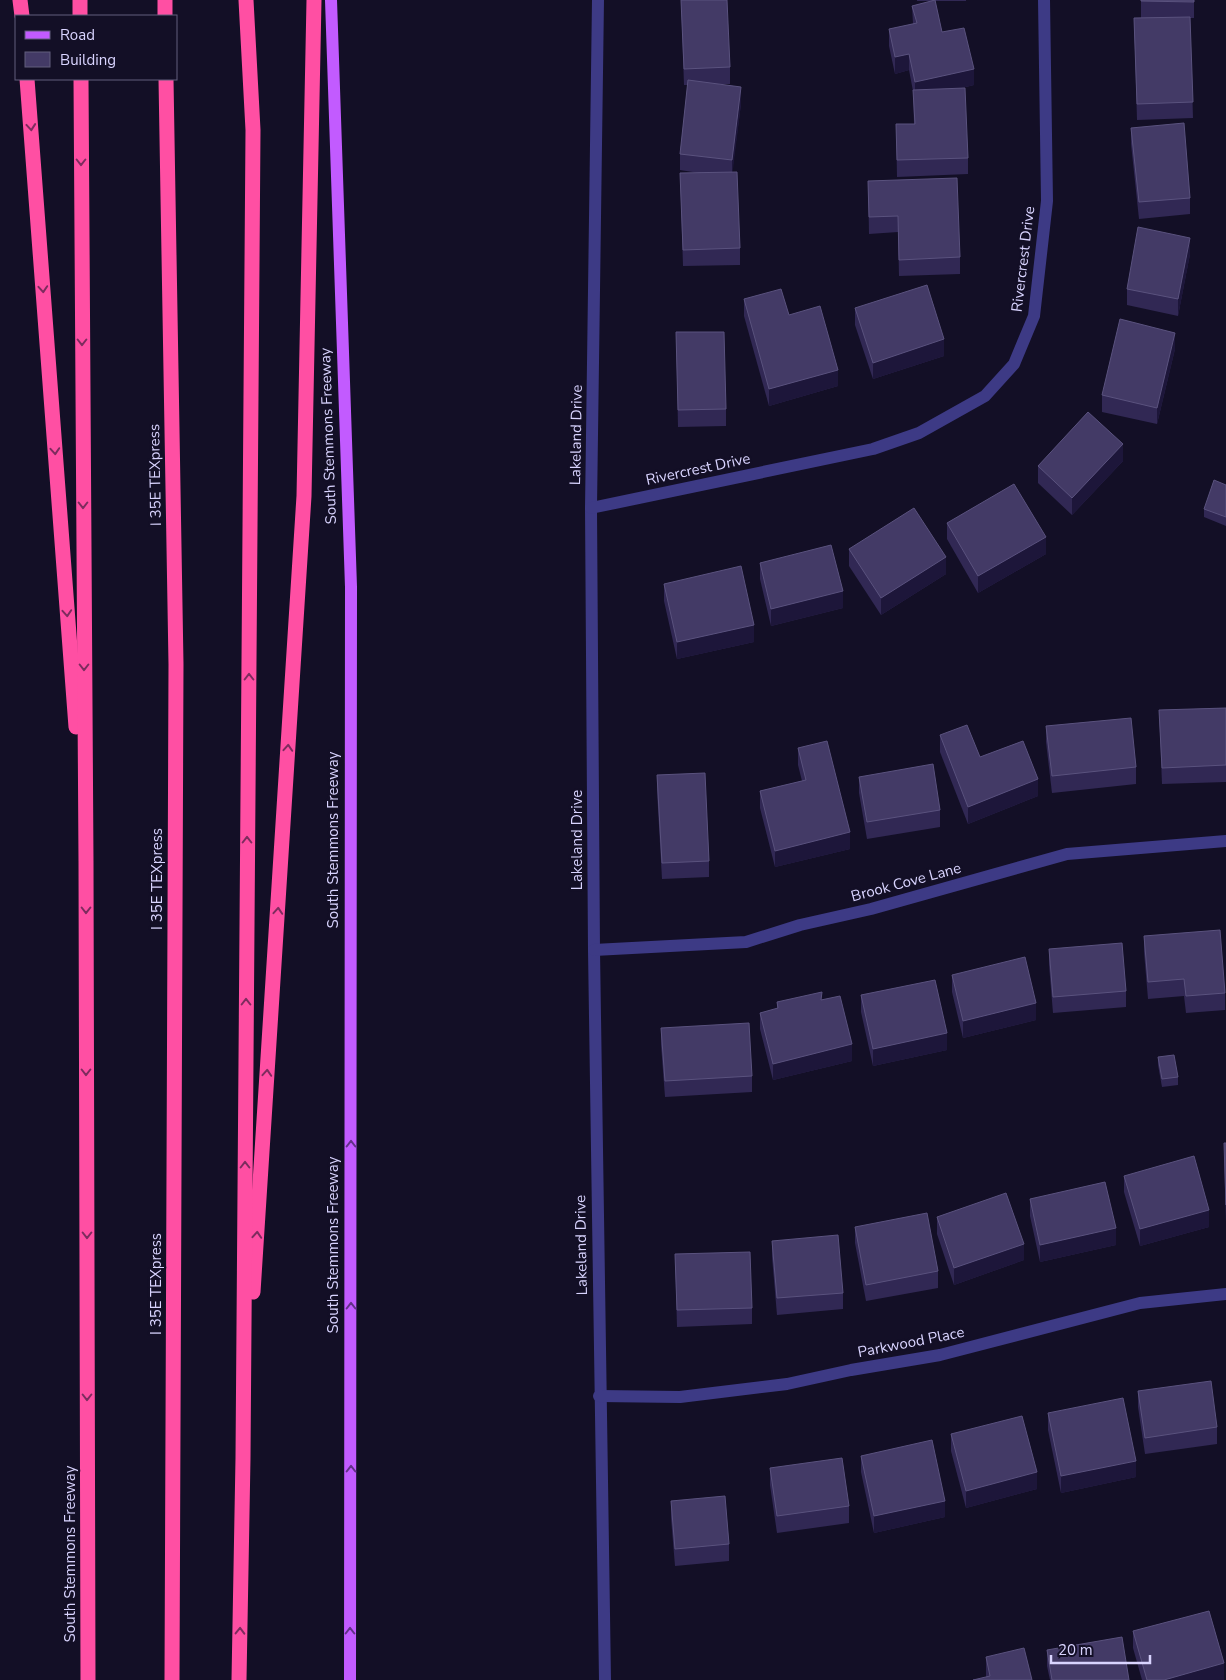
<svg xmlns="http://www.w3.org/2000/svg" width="1226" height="1680" viewBox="0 0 1226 1680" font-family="'Nunito Sans',sans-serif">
  <rect width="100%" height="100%" fill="#130f26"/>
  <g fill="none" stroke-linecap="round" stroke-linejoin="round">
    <g stroke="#3d3a85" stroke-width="12">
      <polyline points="598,0 591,508 594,950 605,1680"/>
      <polyline points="591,508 873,449 919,433 985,396 1014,364 1034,316 1047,201 1044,0"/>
      <polyline points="594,950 746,942 800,925 871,909 1067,854 1226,841"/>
      <polyline points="599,1396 680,1397 787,1384 851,1370 940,1355 1140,1303 1226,1294"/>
    </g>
    <polyline stroke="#c25bff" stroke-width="12" points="331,0 351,587 350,1680"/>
    <g stroke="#ff4fa3" stroke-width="15">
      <polyline points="20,0 22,16"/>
      <polyline points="80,0 80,16"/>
      <polyline points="165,0 165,16"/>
      <polyline points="27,79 76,727"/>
      <polyline points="81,79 86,861 88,1680"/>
      <polyline points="166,79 176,664 172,1680"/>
      <polyline points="253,1292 304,496 314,0"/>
      <polyline points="239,1680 243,1458 253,130 246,0"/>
    </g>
  </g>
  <g fill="#312854">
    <polygon points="681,0 730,67 730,84 718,84 741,104 732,172 740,248 740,265 683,266 680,173 699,173 680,170 680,154 688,85 684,85"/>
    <polygon points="917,0 966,0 966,1 935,1 942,32 974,85 962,88 968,158 968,174 897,177 896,124 914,124 913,91 909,70 895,74 889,46 889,29 913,24 912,6 932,1 917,1"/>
    <polygon points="1141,0 1194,0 1194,18 1190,18 1193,118 1137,120 1134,18 1141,18"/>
    <polygon points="1131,128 1190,198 1190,214 1139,219 1131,144"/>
    <polygon points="868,181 960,257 960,274 899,276 898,232 869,234"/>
    <polygon points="1190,254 1178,316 1127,305 1127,289"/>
    <polygon points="744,299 789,315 838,386 769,406 744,316"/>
    <polygon points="855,308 944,356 873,379 855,325"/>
    <polygon points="676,332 726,409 726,426 678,427"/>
    <polygon points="1175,349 1157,424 1102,412 1102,395"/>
    <polygon points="1123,461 1072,515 1038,483 1038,466"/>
    <polygon points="1226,485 1226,526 1204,517 1204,509"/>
    <polygon points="947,523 1046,554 978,593 947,539"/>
    <polygon points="849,549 946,574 881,615 849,566"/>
    <polygon points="760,563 843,608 771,626 760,579"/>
    <polygon points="664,584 754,642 677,659 664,601"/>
    <polygon points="1226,708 1226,782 1162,784 1159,710"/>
    <polygon points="1046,726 1136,767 1136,784 1052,793 1046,742"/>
    <polygon points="940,735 980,757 1038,796 968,824 940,752"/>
    <polygon points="798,748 850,849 775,867 760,808 760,791 802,781 798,765"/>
    <polygon points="657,775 709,861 709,877 662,879 657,791"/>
    <polygon points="859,777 940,810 940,827 867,839 859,793"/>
    <polygon points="1144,936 1225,993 1225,1010 1186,1013 1184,996 1148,999 1144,952"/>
    <polygon points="1049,949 1126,991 1126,1007 1053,1013 1049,965"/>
    <polygon points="952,975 1036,1020 963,1038 952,992"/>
    <polygon points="861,995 947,1050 873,1066 861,1012"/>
    <polygon points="822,1000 852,1061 773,1080 760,1029 760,1013 777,1009 777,1002"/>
    <polygon points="661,1028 752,1076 752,1092 665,1097 661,1045"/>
    <polygon points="1158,1057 1178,1077 1178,1085 1162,1087 1158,1065"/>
    <polygon points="1224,1143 1226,1143 1226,1222 1224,1159"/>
    <polygon points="1124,1176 1209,1227 1140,1246 1124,1192"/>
    <polygon points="1030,1199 1116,1245 1040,1262 1030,1216"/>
    <polygon points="937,1217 1024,1260 954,1285 937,1234"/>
    <polygon points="855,1227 938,1271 938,1288 866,1301 855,1243"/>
    <polygon points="772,1241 843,1293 843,1309 777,1315 772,1257"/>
    <polygon points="675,1254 752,1308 752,1324 677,1327"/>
    <polygon points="1138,1391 1217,1427 1217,1444 1145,1454 1138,1407"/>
    <polygon points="1048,1413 1136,1477 1061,1493 1048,1430"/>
    <polygon points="951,1434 1037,1489 966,1508 951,1451"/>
    <polygon points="861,1456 945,1517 874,1533 861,1472"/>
    <polygon points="770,1468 849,1506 849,1523 777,1533 770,1485"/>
    <polygon points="671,1501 729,1544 729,1561 675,1566 671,1518"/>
    <polygon points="1133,1631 1224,1680 1142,1680 1133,1648"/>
    <polygon points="1047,1650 1129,1680 1050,1680 1047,1666"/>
    <polygon points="986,1657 1032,1680 986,1677"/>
  </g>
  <g fill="#1d163a">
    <polygon points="909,54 909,70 895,74 895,57"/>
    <polygon points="974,69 974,85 915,99 915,82"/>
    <polygon points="741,87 741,104 732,177 732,160"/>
    <polygon points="1190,238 1190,254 1178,316 1178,299"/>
    <polygon points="1175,333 1175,349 1157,424 1157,408"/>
    <polygon points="944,339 944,356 873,379 873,363"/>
    <polygon points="838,370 838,386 769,406 769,389"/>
    <polygon points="1123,444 1123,461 1072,515 1072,498"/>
    <polygon points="1046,537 1046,554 978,593 978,576"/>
    <polygon points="946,557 946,574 881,615 881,598"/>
    <polygon points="843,591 843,608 771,626 771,609"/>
    <polygon points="754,625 754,642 677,659 677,642"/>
    <polygon points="1038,779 1038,796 968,824 968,807"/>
    <polygon points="850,832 850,849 775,867 775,851"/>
    <polygon points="1036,1003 1036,1020 963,1038 963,1021"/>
    <polygon points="947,1033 947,1050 873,1066 873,1049"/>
    <polygon points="852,1044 852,1061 773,1080 773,1064"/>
    <polygon points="1209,1210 1209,1227 1140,1246 1140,1229"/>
    <polygon points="1116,1228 1116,1245 1040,1262 1040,1245"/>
    <polygon points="1024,1244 1024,1260 954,1285 954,1268"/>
    <polygon points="1136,1461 1136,1477 1061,1493 1061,1476"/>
    <polygon points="1037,1472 1037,1489 966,1508 966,1491"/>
    <polygon points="945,1501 945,1517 874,1533 874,1516"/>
    <polygon points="1224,1663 1224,1680 1164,1680"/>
  </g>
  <g fill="#433a66" stroke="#5a527e">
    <polygon points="681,0 727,0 730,67 684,69"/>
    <polygon points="935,0 942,32 964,28 974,69 915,82 909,54 895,57 889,29 917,23 912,6"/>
    <polygon points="1141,0 1194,0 1194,2 1141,1"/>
    <polygon points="1190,17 1193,102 1137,104 1134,18"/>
    <polygon points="688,80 741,87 732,160 680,154"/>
    <polygon points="965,88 968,158 897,160 896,124 915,124 913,90"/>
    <polygon points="1184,123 1190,198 1139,202 1131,128"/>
    <polygon points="737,172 740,248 683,250 680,173"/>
    <polygon points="957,178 960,257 899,260 898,216 869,217 868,181"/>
    <polygon points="1138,227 1190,238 1178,299 1127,289"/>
    <polygon points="927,285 944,339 873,363 855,308"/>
    <polygon points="781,289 789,315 820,306 838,370 769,389 744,299"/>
    <polygon points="1120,319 1175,333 1157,408 1102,395"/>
    <polygon points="676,332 724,332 726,409 678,410"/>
    <polygon points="1088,412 1123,444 1072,498 1038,466"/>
    <polygon points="1214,480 1226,485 1226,517 1204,509"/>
    <polygon points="1014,484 1046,537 978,576 947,523"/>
    <polygon points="914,508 946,557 881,598 849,549"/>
    <polygon points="831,545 843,591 771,609 760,563"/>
    <polygon points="741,566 754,625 677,642 664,584"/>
    <polygon points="1226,708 1226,765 1162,768 1159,710"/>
    <polygon points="1131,718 1136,767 1052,776 1046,726"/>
    <polygon points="967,725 980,757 1023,741 1038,779 968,807 940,735"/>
    <polygon points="827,741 850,832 775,851 760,791 806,780 798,748"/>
    <polygon points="933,764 940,810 867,822 859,777"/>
    <polygon points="705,773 709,861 662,863 657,775"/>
    <polygon points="1220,930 1225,993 1186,996 1184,979 1148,982 1144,936"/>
    <polygon points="1122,943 1126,991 1053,997 1049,949"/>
    <polygon points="1025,957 1036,1003 963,1021 952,975"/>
    <polygon points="935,980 947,1033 873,1049 861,995"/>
    <polygon points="822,992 821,1000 840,996 852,1044 773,1064 760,1013 778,1008 777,1002"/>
    <polygon points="749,1023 752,1076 665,1081 661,1028"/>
    <polygon points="1174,1055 1178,1077 1162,1079 1158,1057"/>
    <polygon points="1224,1143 1226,1143 1226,1205"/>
    <polygon points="1194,1156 1209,1210 1140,1229 1124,1176"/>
    <polygon points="1105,1182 1116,1228 1040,1245 1030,1199"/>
    <polygon points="1006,1193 1024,1244 954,1268 937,1217"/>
    <polygon points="927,1213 938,1271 866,1285 855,1227"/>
    <polygon points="838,1235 843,1293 777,1298 772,1241"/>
    <polygon points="750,1252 752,1308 677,1310 675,1254"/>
    <polygon points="1211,1381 1217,1427 1145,1438 1138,1391"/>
    <polygon points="1123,1398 1136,1461 1061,1476 1048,1413"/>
    <polygon points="1022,1416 1037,1472 966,1491 951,1434"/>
    <polygon points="932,1440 945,1501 874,1516 861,1456"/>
    <polygon points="842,1458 849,1506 777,1516 770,1468"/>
    <polygon points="725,1496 729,1544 675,1549 671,1501"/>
    <polygon points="1209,1611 1224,1663 1164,1680 1147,1680 1133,1631"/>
    <polygon points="1122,1637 1129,1680 1052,1680 1047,1650"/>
    <polygon points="1024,1648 1032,1680 973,1680 990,1676 986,1657"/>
  </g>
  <defs><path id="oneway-chevron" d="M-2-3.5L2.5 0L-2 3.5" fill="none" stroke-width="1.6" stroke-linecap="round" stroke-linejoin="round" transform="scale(1.25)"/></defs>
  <g stroke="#7d2c5e">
    <use href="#oneway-chevron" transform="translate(31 127) rotate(85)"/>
    <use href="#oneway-chevron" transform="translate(81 162) rotate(90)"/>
    <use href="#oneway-chevron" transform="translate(43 289) rotate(86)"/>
    <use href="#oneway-chevron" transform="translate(82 342) rotate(90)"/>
    <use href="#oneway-chevron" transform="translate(55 451) rotate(86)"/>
    <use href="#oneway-chevron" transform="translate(83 505) rotate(90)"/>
    <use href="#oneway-chevron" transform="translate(67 613) rotate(86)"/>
    <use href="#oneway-chevron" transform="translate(84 667) rotate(90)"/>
    <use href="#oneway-chevron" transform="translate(249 677) rotate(-90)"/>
    <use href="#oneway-chevron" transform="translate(288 748) rotate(-86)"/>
    <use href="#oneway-chevron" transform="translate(247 840) rotate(-90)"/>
    <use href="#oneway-chevron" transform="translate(86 910) rotate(90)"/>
    <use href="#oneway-chevron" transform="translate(278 911) rotate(-86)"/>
    <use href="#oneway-chevron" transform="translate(246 1002) rotate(-90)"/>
    <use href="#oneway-chevron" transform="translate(86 1072) rotate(90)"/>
    <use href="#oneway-chevron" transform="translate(267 1073) rotate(-86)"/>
    <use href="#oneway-chevron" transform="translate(245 1165) rotate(-90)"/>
    <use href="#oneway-chevron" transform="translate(87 1235) rotate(90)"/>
    <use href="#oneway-chevron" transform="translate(257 1235) rotate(-86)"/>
    <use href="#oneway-chevron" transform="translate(87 1397) rotate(90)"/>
    <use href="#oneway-chevron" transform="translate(240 1631) rotate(-89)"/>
  </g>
  <g stroke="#623188">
    <use href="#oneway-chevron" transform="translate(351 1144) rotate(-90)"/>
    <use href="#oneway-chevron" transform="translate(351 1306) rotate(-90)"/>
    <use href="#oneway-chevron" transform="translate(351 1469) rotate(-90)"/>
    <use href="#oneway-chevron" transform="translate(350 1631) rotate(-90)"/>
  </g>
  <g text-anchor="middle" stroke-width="4.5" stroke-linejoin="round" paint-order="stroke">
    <g font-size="15" fill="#d9d4ff" stroke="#130f26">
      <text transform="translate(1023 259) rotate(-83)" y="5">Rivercrest Drive</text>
      <text transform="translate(576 435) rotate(-89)" y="5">Lakeland Drive</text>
      <text transform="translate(328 436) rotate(-92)" y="5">South Stemmons Freeway</text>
      <text transform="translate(698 469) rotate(-12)" y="5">Rivercrest Drive</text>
      <text transform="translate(155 475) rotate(-91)" y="5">I 35E TEXpress</text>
      <text transform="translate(333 840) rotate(-90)" y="5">South Stemmons Freeway</text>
      <text transform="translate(577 840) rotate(-90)" y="5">Lakeland Drive</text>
      <text transform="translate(157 879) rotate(-90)" y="5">I 35E TEXpress</text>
      <text transform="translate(906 882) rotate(-15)" y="5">Brook Cove Lane</text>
      <text transform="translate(333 1245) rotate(-90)" y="5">South Stemmons Freeway</text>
      <text transform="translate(581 1245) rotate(-91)" y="5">Lakeland Drive</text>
      <text transform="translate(156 1284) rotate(-90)" y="5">I 35E TEXpress</text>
      <text transform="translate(911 1342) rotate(-11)" y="5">Parkwood Place</text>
      <text transform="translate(70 1554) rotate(-90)" y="5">South Stemmons Freeway</text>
    </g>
  </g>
  <rect x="15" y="15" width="162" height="65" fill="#130f26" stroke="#625e7d"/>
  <rect x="25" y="31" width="25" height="8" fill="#c25bff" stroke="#625e7d"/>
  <text x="60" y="40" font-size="15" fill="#d9d4ff">Road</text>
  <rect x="25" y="52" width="25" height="15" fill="#433a66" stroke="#625e7d"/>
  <text x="60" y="65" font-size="15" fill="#d9d4ff">Building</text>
  <path d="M1051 1655v8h99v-8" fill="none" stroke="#d9d4ff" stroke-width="2.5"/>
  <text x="1058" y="1655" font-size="15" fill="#d9d4ff" stroke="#130f26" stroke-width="4" paint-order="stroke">20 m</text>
</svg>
